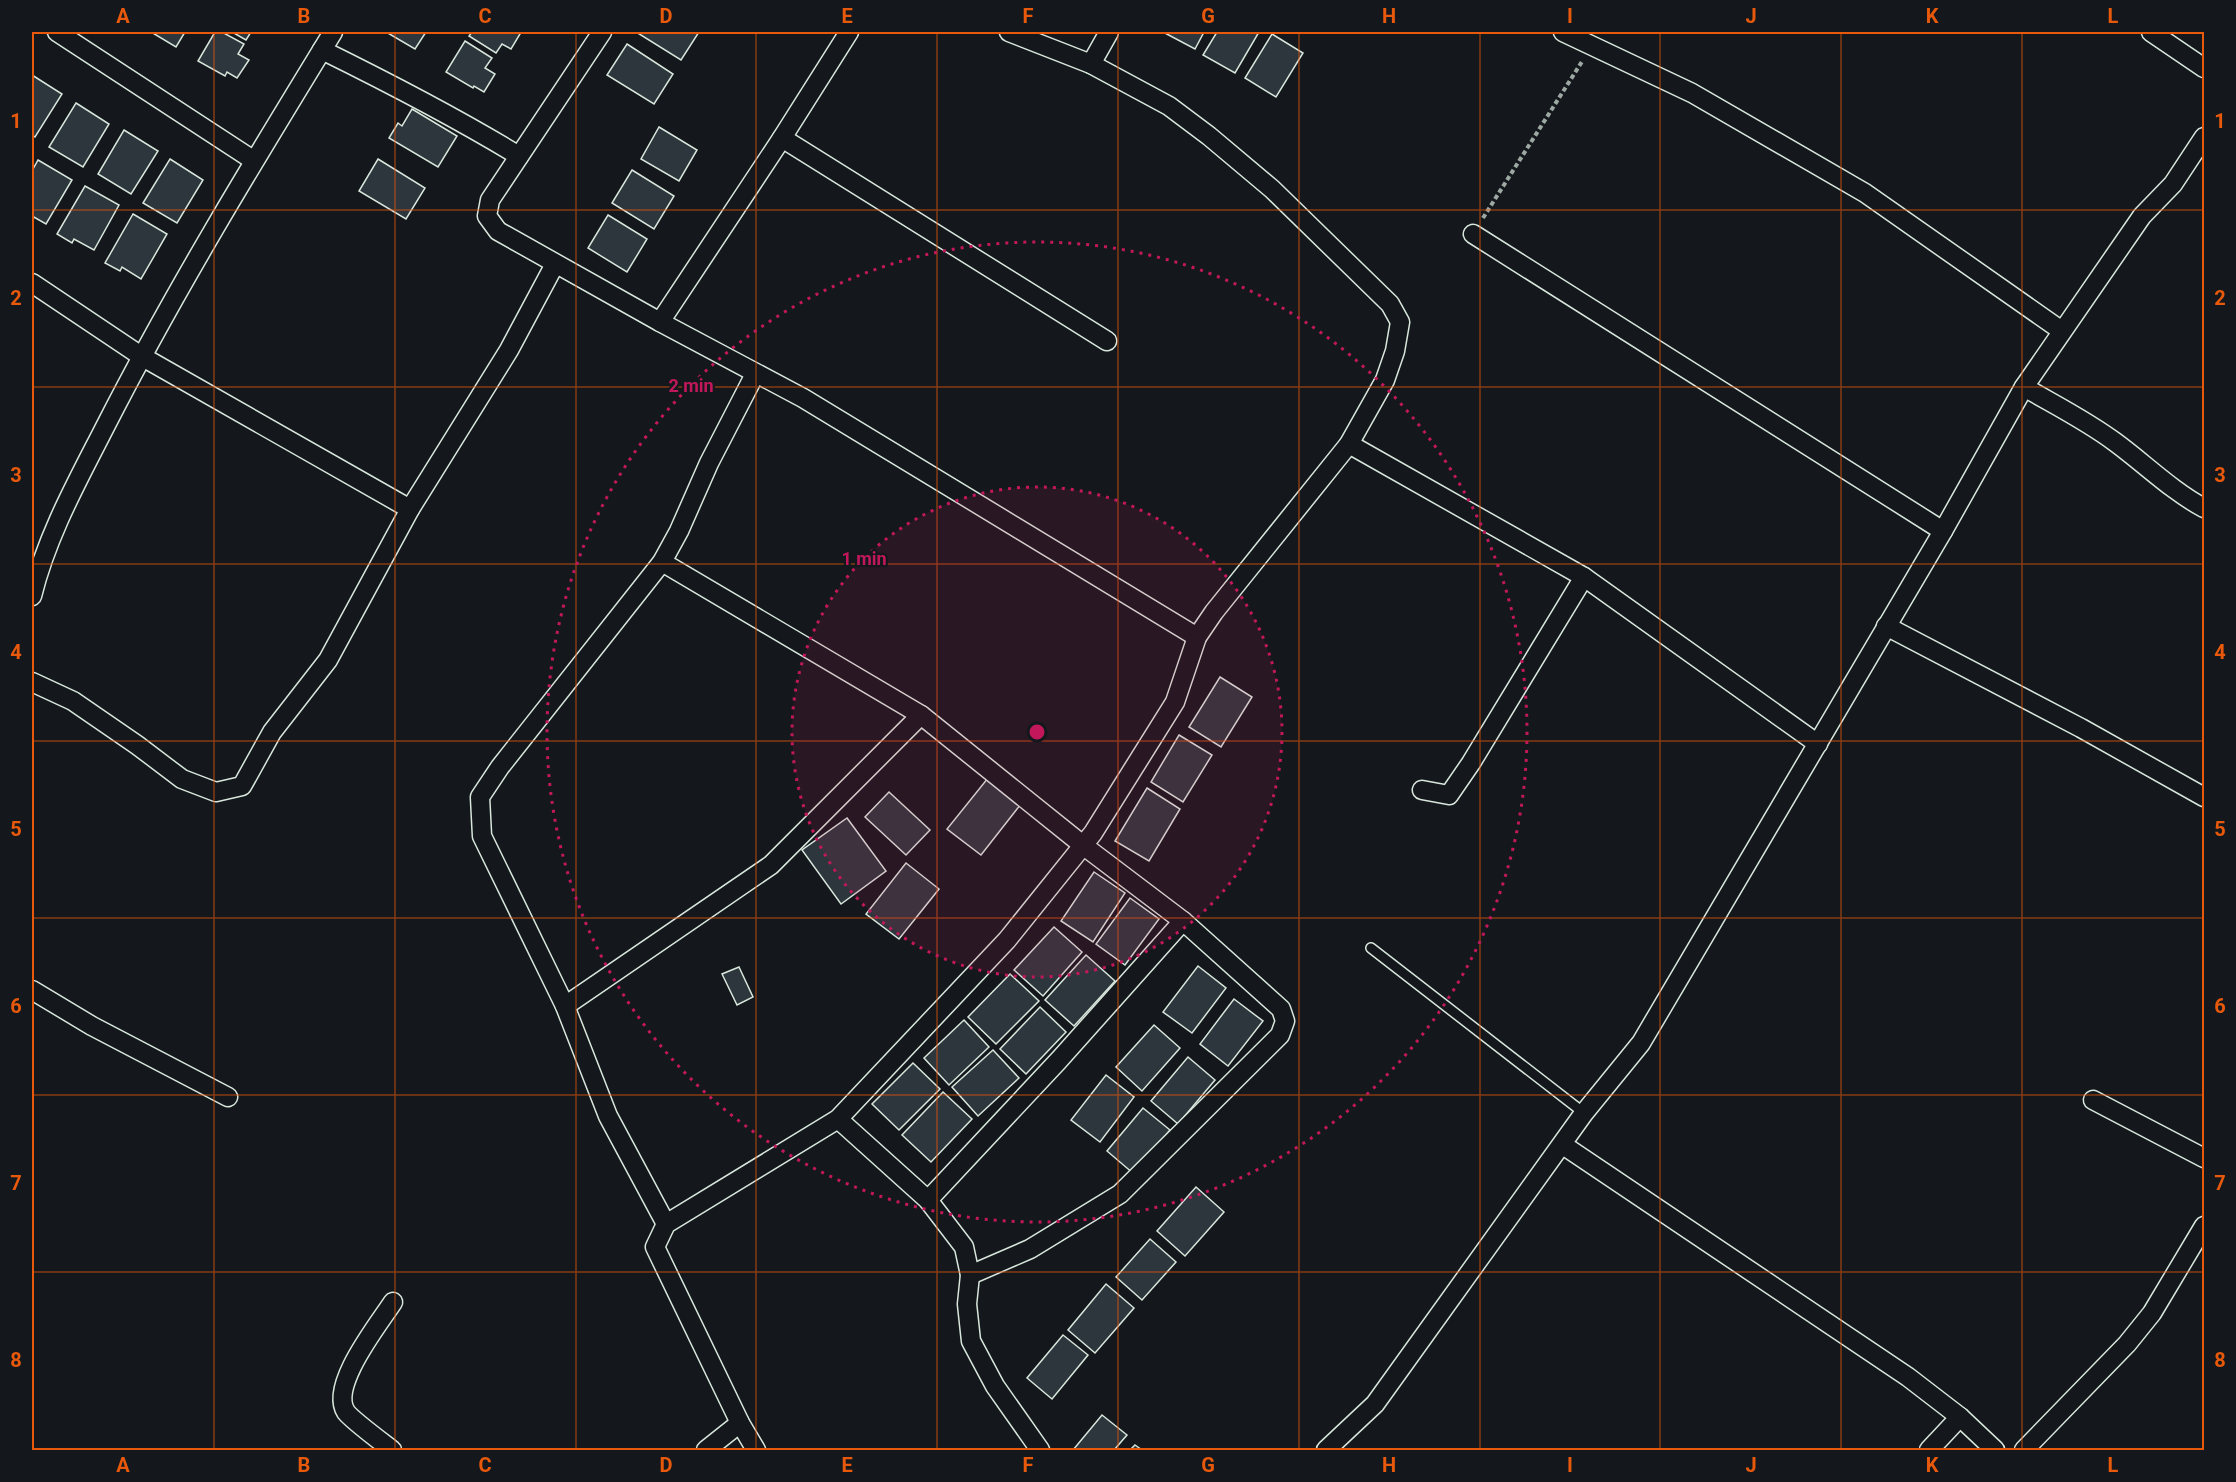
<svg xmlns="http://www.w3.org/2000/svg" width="2236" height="1482" viewBox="0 0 2236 1482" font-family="Roboto,sans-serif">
  <rect width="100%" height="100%" fill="#14181c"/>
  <g fill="#2c363c" stroke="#d8e6dc" stroke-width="1.5">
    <polygon points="151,32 185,32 176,47"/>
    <polygon points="215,32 222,32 244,44 238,54 249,60 237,78 227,72 225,76 198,61"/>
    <polygon points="232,32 251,32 246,40"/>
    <polygon points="386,32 426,32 415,49"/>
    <polygon points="472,32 517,32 520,34 511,49 502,44 496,53 469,36"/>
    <polygon points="636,32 699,32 681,60"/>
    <polygon points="1163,32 1204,32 1195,49"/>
    <polygon points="1217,32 1259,32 1235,73 1203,55"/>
    <polygon points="1272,34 1303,53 1276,97 1245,78"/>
    <polygon points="465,41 492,58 485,68 495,74 484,92 474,86 473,88 446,72"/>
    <polygon points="627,44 673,74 654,104 607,75"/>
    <polygon points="32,75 62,94 35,137 32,135"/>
    <polygon points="76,103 109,124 83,167 49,147"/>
    <polygon points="412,109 457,136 438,167 389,138 398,123 402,126"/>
    <polygon points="659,127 697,150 679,181 641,159"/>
    <polygon points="124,130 158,151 131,194 98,174"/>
    <polygon points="170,159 203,180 177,223 143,203"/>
    <polygon points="378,159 425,188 406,219 359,191"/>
    <polygon points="38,160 72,180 46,224 32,216 32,171"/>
    <polygon points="632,170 674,196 654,229 612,203"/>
    <polygon points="85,186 119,205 94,250 74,239 72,243 57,234"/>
    <polygon points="133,214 167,234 141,279 122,267 120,271 105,263"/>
    <polygon points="608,215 647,239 627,272 588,248"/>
    <polygon points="1220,677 1252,697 1221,747 1189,727"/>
    <polygon points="1179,735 1212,755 1183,802 1151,782"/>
    <polygon points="988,778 1021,804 981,855 947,829"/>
    <polygon points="1147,788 1180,809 1149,861 1115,841"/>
    <polygon points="889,792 930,830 906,855 865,817"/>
    <polygon points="847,818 886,871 841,904 802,850"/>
    <polygon points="906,863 939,889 899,939 866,914"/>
    <polygon points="1094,872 1125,893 1093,942 1061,921"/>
    <polygon points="1130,898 1159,919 1125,965 1096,944"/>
    <polygon points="1054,927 1082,952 1043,996 1014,970"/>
    <polygon points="1086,955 1115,981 1074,1026 1045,1000"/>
    <polygon points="1198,966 1226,988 1192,1033 1163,1012"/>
    <polygon points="739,967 753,997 737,1005 722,974"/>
    <polygon points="1010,974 1039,1001 996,1044 968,1017"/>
    <polygon points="1234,999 1263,1021 1228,1066 1200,1044"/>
    <polygon points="1040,1007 1066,1032 1026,1074 1000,1049"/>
    <polygon points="964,1020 989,1047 949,1085 924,1058"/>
    <polygon points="1154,1025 1180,1048 1142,1091 1116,1067"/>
    <polygon points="993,1050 1019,1078 978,1116 952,1087"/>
    <polygon points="1188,1057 1215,1080 1178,1124 1151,1101"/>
    <polygon points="913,1063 940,1089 899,1130 872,1104"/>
    <polygon points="1106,1075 1134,1097 1100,1142 1071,1120"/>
    <polygon points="943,1092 972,1119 931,1162 902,1135"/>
    <polygon points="1143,1108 1170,1130 1134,1174 1107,1151"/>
    <polygon points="1196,1187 1224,1212 1185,1256 1157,1231"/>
    <polygon points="1150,1239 1176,1262 1142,1300 1116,1277"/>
    <polygon points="1106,1284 1134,1308 1095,1353 1068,1330"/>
    <polygon points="1063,1335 1088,1355 1052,1399 1027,1378"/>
    <polygon points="1102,1415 1127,1435 1114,1450 1073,1450"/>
    <polygon points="1135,1445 1142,1450 1130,1450"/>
  </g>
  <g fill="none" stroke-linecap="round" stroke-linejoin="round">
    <g stroke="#d8e6dc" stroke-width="12">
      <polyline id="service" points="1371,948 1584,1113"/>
    </g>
    <g stroke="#d8e6dc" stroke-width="21">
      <g id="minor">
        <polyline points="57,32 253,160"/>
        <polyline points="602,32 490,200 487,216 498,231 660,322 803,398 1197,637"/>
        <polyline points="1563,32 1692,93 1865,193 2062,331"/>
        <polyline points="2151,32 2204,68"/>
        <path d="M322 50C389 83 455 117 519 156"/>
        <polyline points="1091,64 1109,32"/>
        <polyline points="782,138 1107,341"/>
        <polyline points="1473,234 1943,531"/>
        <polyline points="32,283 141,356 410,509"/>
        <polyline points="660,322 782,138 849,32"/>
        <path d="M2024 387C2055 405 2087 421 2115 442 2145 464 2172 491 2204 508"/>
        <polyline points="1349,444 1584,577 1818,744"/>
        <polyline points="662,562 921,715 1084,846 1183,921 1281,1009 1285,1021 1280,1035 1120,1194 1030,1249 970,1275"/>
        <path d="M32 596C47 535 78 480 106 425 175 290 254 161 333 32"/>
        <polyline points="1886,626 2081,728 2204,797"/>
        <polyline points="32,682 73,701 137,745 182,779 216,792 242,786 272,732 328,660 410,509 509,350 555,264"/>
        <polyline points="1422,790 1449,795 1471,763 1584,577"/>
        <polyline points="32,990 92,1026 228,1097"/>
        <polyline points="565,1006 771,865 921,715"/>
        <polyline points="2093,1100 2204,1158"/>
        <polyline points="838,1119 928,1200 964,1247 970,1275 967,1304 971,1341 995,1386 1040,1450"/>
        <polyline points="1563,1145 1908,1377 1960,1417 1995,1450"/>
        <polyline points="928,1200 1059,1060 1183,921"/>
        <polyline points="666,1224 608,1116 565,1006 482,836 480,797 500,767 662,562 679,531 709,463 755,374"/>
        <path d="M392 1450C383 1443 352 1420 346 1412 329 1386 378 1325 393 1302"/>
        <polyline points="706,1450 740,1423"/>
        <polyline points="756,1450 740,1423 655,1247 666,1224 838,1119 1007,940 1093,833 1175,702 1197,637 1214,612 1349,444 1385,380 1395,351 1400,322 1390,304 1272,189 1209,136 1169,106 1091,64 1009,32"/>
        <polyline points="1326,1450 1375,1404 1584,1113 1641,1043 1943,531 2024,387 2142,216 2173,184 2204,137"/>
        <polyline points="1929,1450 1960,1417"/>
        <polyline points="2024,1450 2127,1344 2152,1313 2204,1226"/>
      </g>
    </g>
    <polyline stroke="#9da8a2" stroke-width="4" stroke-dasharray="4.5 3" stroke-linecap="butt" points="1483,218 1583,60"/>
    <use href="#service" stroke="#14181c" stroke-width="9"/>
    <use href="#minor" stroke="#14181c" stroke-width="18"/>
  </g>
  <path fill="none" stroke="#e8590c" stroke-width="1.5" stroke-opacity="0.55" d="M214 32V1450M395 32V1450M576 32V1450M756 32V1450M937 32V1450M1118 32V1450M1299 32V1450M1480 32V1450M1660 32V1450M1841 32V1450M2022 32V1450M32 210H2204M32 387H2204M32 564H2204M32 741H2204M32 918H2204M32 1095H2204M32 1272H2204"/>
  <circle cx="1037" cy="732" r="245" fill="#c2185b" fill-opacity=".12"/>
  <g fill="none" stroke="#c2185b" stroke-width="3" stroke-dasharray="3 6">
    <circle cx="1037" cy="732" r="245"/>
    <circle cx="1037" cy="732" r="490"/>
  </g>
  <circle cx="1037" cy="732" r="9" fill="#c2185b" stroke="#14181c" stroke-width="3"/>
  <g font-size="18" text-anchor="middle" font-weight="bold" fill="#c2185b" stroke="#14181c" stroke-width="4.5" stroke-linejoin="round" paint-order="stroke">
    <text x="691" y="392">2 min</text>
    <text x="864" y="565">1 min</text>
  </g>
  <rect width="2236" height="1482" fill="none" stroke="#14181c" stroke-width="66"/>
  <rect x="33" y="33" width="2170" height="1416" fill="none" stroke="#e8590c" stroke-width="2"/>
  <g font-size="20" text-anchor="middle" font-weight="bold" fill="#e8590c">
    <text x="123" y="23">A</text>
    <text x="304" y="23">B</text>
    <text x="485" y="23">C</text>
    <text x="666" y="23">D</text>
    <text x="847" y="23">E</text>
    <text x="1028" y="23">F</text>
    <text x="1208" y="23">G</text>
    <text x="1389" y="23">H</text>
    <text x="1570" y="23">I</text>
    <text x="1751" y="23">J</text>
    <text x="1932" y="23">K</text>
    <text x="2113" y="23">L</text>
    <text x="16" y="128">1</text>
    <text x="2220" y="128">1</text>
    <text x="16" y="305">2</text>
    <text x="2220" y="305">2</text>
    <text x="16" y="482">3</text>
    <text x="2220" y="482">3</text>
    <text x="16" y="659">4</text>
    <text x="2220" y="659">4</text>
    <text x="16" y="836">5</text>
    <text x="2220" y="836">5</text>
    <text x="16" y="1013">6</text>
    <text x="2220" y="1013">6</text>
    <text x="16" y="1190">7</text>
    <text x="2220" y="1190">7</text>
    <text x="16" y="1367">8</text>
    <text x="2220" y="1367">8</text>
    <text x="123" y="1472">A</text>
    <text x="304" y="1472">B</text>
    <text x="485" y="1472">C</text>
    <text x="666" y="1472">D</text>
    <text x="847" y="1472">E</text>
    <text x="1028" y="1472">F</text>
    <text x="1208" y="1472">G</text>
    <text x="1389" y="1472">H</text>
    <text x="1570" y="1472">I</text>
    <text x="1751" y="1472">J</text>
    <text x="1932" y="1472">K</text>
    <text x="2113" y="1472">L</text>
  </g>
</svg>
